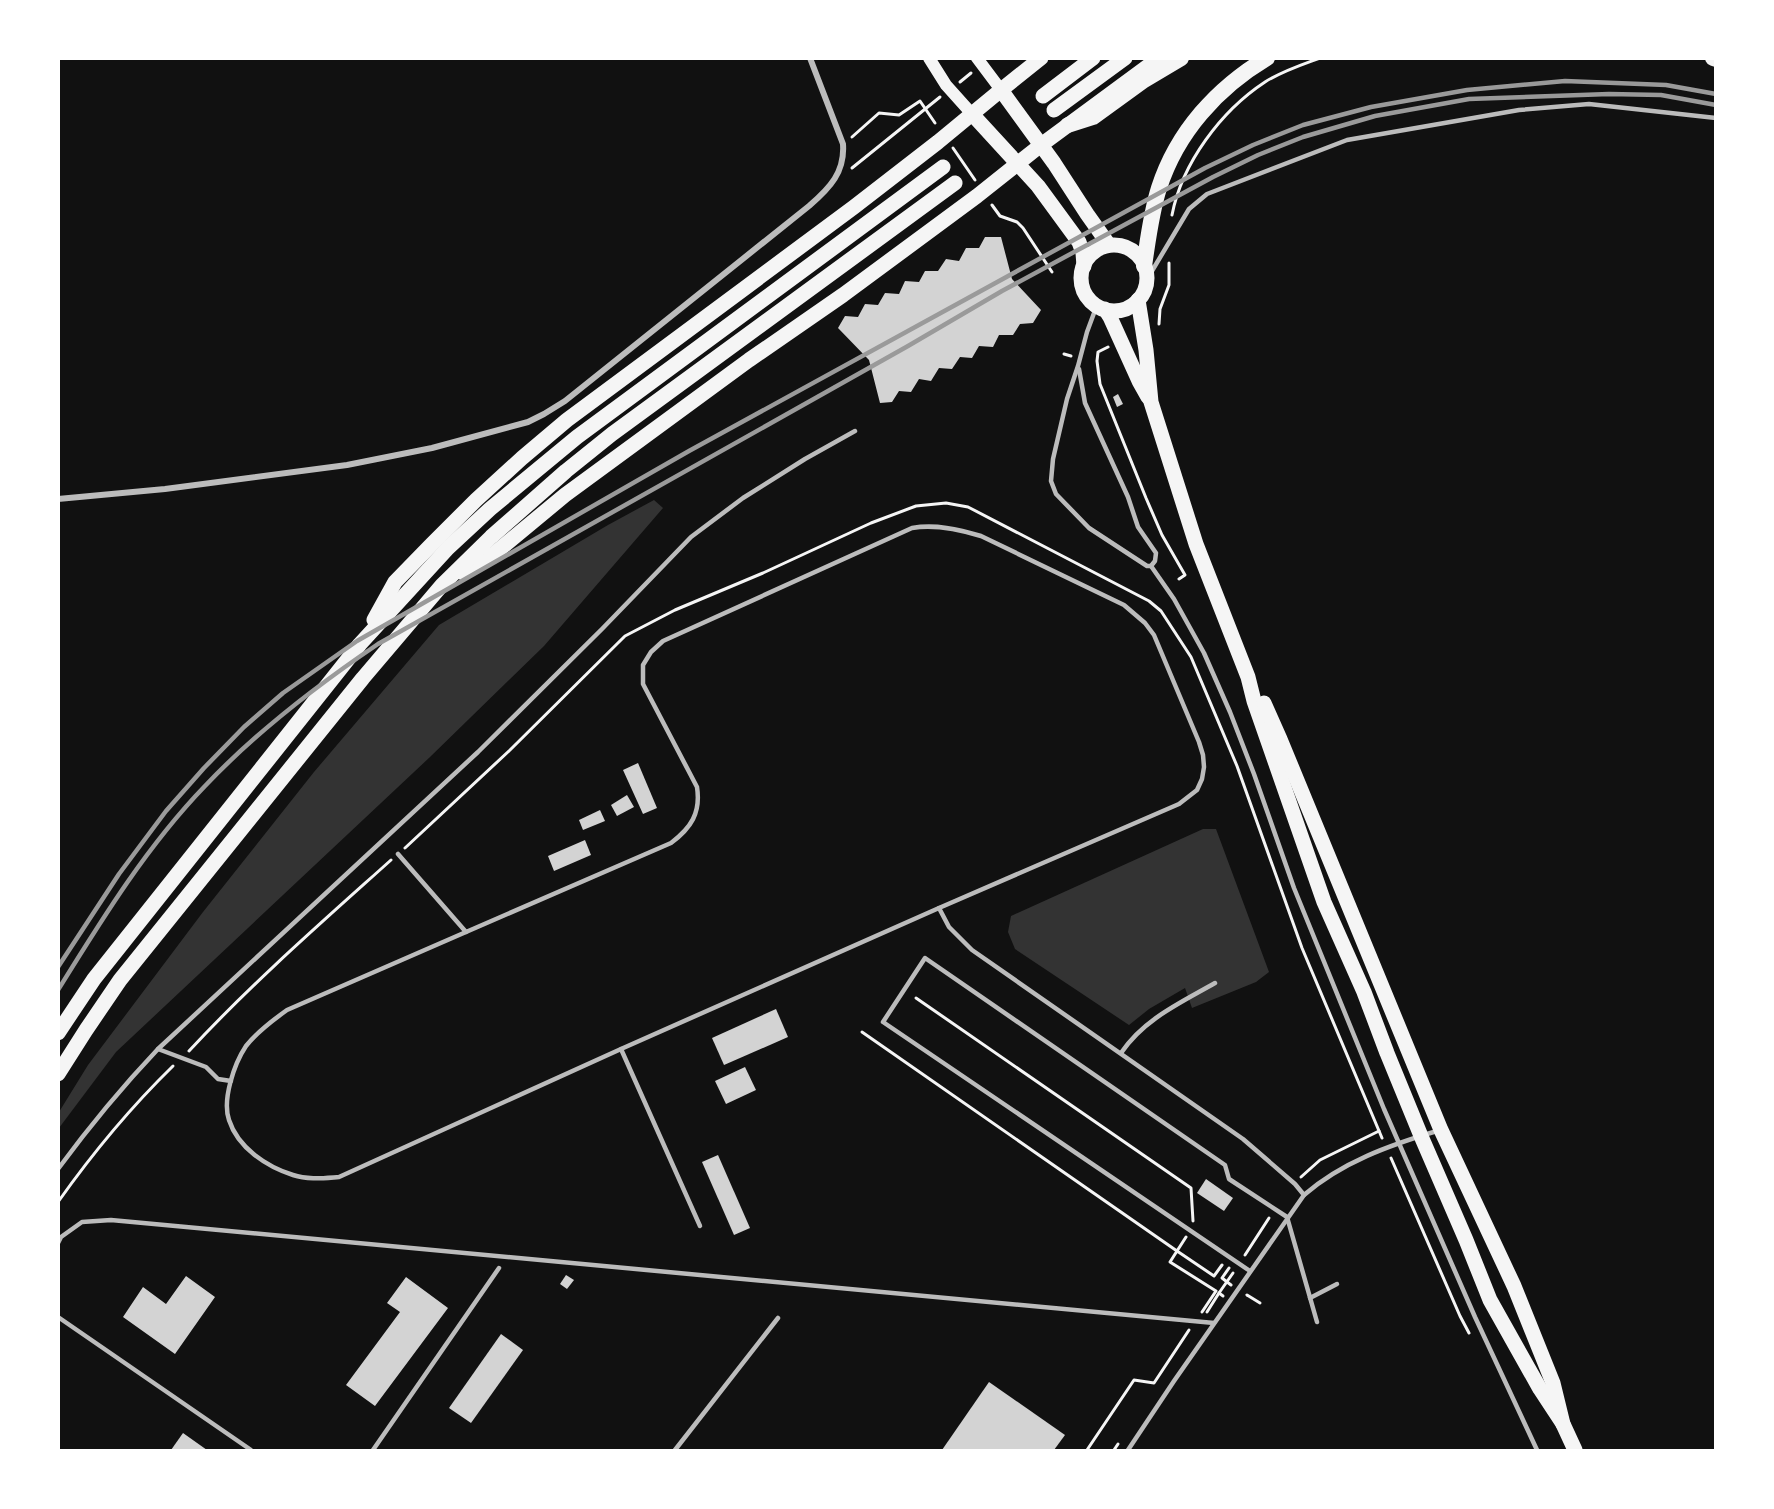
<svg xmlns="http://www.w3.org/2000/svg" width="1774" height="1509" viewBox="0 0 1774 1509" font-family="'Varela Round',sans-serif">
  <rect width="100%" height="100%" fill="#111"/>
  <g fill="#333">
    <polygon points="654,500 663,508 544,646 430,757 116,1052 59,1128 59,1112 88,1065 203,912 314,772 439,625 608,525"/>
    <polygon points="1203,829 1216,829 1269,972 1256,982 1192,1008 1185,988 1149,1009 1129,1025 1015,949 1008,932 1011,916"/>
  </g>
  <g fill="#d3d3d3">
    <polygon points="985,237 1001,237 1012,279 1041,310 1033,323 1020,324 1013,335 999,335 993,347 979,346 972,358 960,357 952,369 939,368 931,381 919,379 911,392 899,391 892,402 880,403 869,360 838,328 845,316 858,317 865,304 878,305 885,293 899,294 905,281 919,282 925,271 938,271 946,259 959,261 966,248 979,248"/>
    <polygon points="1118,394 1123,404 1117,407 1113,397"/>
    <polygon points="638,763 657,808 643,814 623,770"/>
    <polygon points="627,795 634,807 617,816 611,805"/>
    <polygon points="600,810 605,821 583,830 579,820"/>
    <polygon points="585,840 591,855 554,871 548,856"/>
    <polygon points="776,1009 788,1037 724,1065 712,1038"/>
    <polygon points="745,1067 756,1090 726,1104 715,1081"/>
    <polygon points="718,1155 750,1228 734,1235 702,1162"/>
    <polygon points="1206,1179 1233,1198 1224,1211 1197,1193"/>
    <polygon points="566,1275 574,1280 567,1289 560,1284"/>
    <polygon points="186,1276 215,1297 175,1354 123,1317 143,1287 166,1304"/>
    <polygon points="406,1277 448,1308 375,1406 346,1385 400,1312 387,1303"/>
    <polygon points="501,1334 523,1350 471,1423 449,1408"/>
    <polygon points="989,1382 1065,1435 1054,1450 942,1450"/>
    <polygon points="183,1433 207,1450 171,1450"/>
  </g>
  <g fill="none" stroke-linecap="round" stroke-linejoin="round">
    <g stroke="#f5f5f5" stroke-width="3">
      <polyline points="960,82 971,73"/>
      <polyline points="852,137 879,113 899,115 920,101 935,123"/>
      <polyline points="953,148 975,180"/>
      <polyline points="852,168 940,97"/>
      <polyline points="992,205 1000,216 1017,222 1023,228 1052,272"/>
      <path d="M1172 215C1182 163 1221 111 1265 82 1282 71 1301 65 1320 58"/>
      <polyline points="1159,324 1160,309 1169,285 1169,263"/>
      <polyline points="1108,347 1098,352 1097,361 1100,384 1146,498 1162,535 1185,575 1179,579"/>
      <polyline points="1064,354 1071,356"/>
      <polyline points="405,848 510,750 625,636 675,610 763,573 871,523 916,506 946,503 968,507 1149,601 1161,611 1191,657 1237,766 1302,948 1382,1138"/>
      <polyline points="916,998 1191,1188 1193,1221"/>
      <polyline points="862,1032 1177,1251 1186,1237"/>
      <path d="M189 1051C252 983 322 922 391 860"/>
      <polyline points="1391,1158 1460,1316 1469,1333"/>
      <polyline points="1301,1177 1320,1160 1379,1131"/>
      <path d="M58 1202C92 1154 131 1107 173 1066"/>
      <polyline points="1245,1255 1269,1218"/>
      <polyline points="1229,1268 1222,1278 1231,1285"/>
      <polyline points="1247,1295 1260,1303"/>
      <polyline points="1223,1296 1219,1293 1233,1273"/>
      <polyline points="1202,1312 1216,1291 1170,1262 1177,1251 1214,1276 1222,1265"/>
      <polyline points="1207,1312 1219,1293"/>
      <polyline points="1087,1450 1134,1380 1154,1383 1189,1330"/>
      <polyline points="1114,1450 1118,1444"/>
    </g>
    <g stroke="#bcbcbc" stroke-width="4.5">
      <polyline points="1146,281 1189,209 1207,194 1347,140 1519,110 1589,104 1716,118"/>
      <polyline points="1097,305 1087,332 1078,366 1067,399 1053,459 1051,481 1056,494 1089,528 1147,566 1151,566"/>
      <polyline points="1079,369 1085,403 1128,497 1138,527 1156,553 1155,561 1151,566"/>
      <polyline points="1151,566 1174,599 1204,653 1230,712 1254,774 1294,888 1384,1109 1475,1317 1537,1450"/>
      <path d="M398 854 466 932 671 843C691 828 701 813 697 787L643 684V665L651 652 663 641 912 528C935 524 958 529 981 536L1124 605 1145 623 1154 635 1199 742 1203 755 1204 767 1202 779 1197 790 1179 804 939 908 949 927 972 950 1243 1139 1295 1184 1304 1195"/>
      <path d="M466 932 287 1010C273 1020 257 1032 246 1046 234 1064 222 1100 229 1120 238 1148 267 1167 293 1175 308 1180 324 1178 339 1177L621 1049 939 908"/>
      <polyline points="158,1049 206,1067 218,1079 231,1081"/>
      <polyline points="621,1049 700,1226"/>
      <path d="M1121 1053C1144 1019 1180 1003 1215 983"/>
      <path d="M58 1169C89 1127 122 1087 158 1049L478 752 602 629 691 537 743 498 805 459 855 431"/>
      <polyline points="58,1243 61,1237 82,1222 111,1220 1214,1323"/>
      <polyline points="1250,1271 883,1022 925,958 1225,1165 1229,1179 1287,1217 1317,1322"/>
      <polyline points="1310,1298 1337,1284"/>
      <polyline points="58,1317 251,1450"/>
      <polyline points="373,1450 499,1268"/>
      <polyline points="675,1450 778,1318"/>
      <path d="M1128 1450 1174 1381 1304 1195C1342 1162 1390 1145 1437 1131"/>
    </g>
    <path stroke="#bcbcbc" stroke-width="6" d="M58 499 165 489 347 465 432 448 528 422 544 414 565 401 809 206C830 188 845 172 843 144L810 58"/>
    <g stroke="#f5f5f5" stroke-width="12">
      <polyline points="929,58 946,85 972,114"/>
      <polyline points="977,58 1001,90"/>
    </g>
    <g stroke="#f5f5f5" stroke-width="15">
      <polyline points="1001,90 1054,163 1087,214 1109,245"/>
      <polyline points="1043,96 1093,58"/>
      <polyline points="1054,110 1125,58"/>
      <polyline points="972,114 1038,186 1079,242 1083,253 1084,266"/>
      <circle cx="1114" cy="278" r="33"/>
      <polyline points="1138,300 1146,350 1151,402 1196,544 1248,677 1254,701 1324,902 1364,992 1387,1053 1421,1136 1466,1240 1490,1300 1540,1389 1563,1424"/>
      <polyline points="1105,309 1110,317 1139,381 1148,397"/>
      <polyline points="463,573 495,553 565,495 749,360 843,295 977,196 1041,145 1159,58"/>
      <polyline points="374,620 395,582 432,544 476,500 522,458 567,420 854,207 938,142 1001,90 1041,58"/>
      <polyline points="1264,703 1280,739 1441,1130 1514,1286 1553,1383 1563,1424 1575,1450"/>
      <polyline points="58,1033 94,979 360,644 448,548 490,509 577,437 943,167"/>
      <polyline points="58,1074 86,1030 120,980 363,678 442,585 491,537 566,471 612,434 955,183"/>
    </g>
    <g stroke="#f5f5f5" stroke-width="16">
      <polyline points="1713,58 1716,59"/>
      <polyline points="1068,125 1093,117 1144,80 1181,58"/>
      <path d="M1144 266C1148 240 1151 213 1159 188 1177 132 1217 88 1267 58"/>
    </g>
    <g stroke="#9a9a9a" stroke-width="4.5">
      <polyline points="58,967 119,874 166,811 204,768 244,727 283,693 357,641 689,451 1205,168 1253,145 1303,125 1371,107 1467,90 1565,81 1666,85 1716,94"/>
      <path d="M58 990C102 919 147 846 205 786 257 731 316 686 378 644L908 346 1002 291 1213 177 1258 155 1303 137 1375 116 1469 99 1609 94 1661 95 1716 105"/>
    </g>
  </g>
  <rect width="1774" height="1509" fill="none" stroke="#ffffff" stroke-width="120"/>
</svg>
